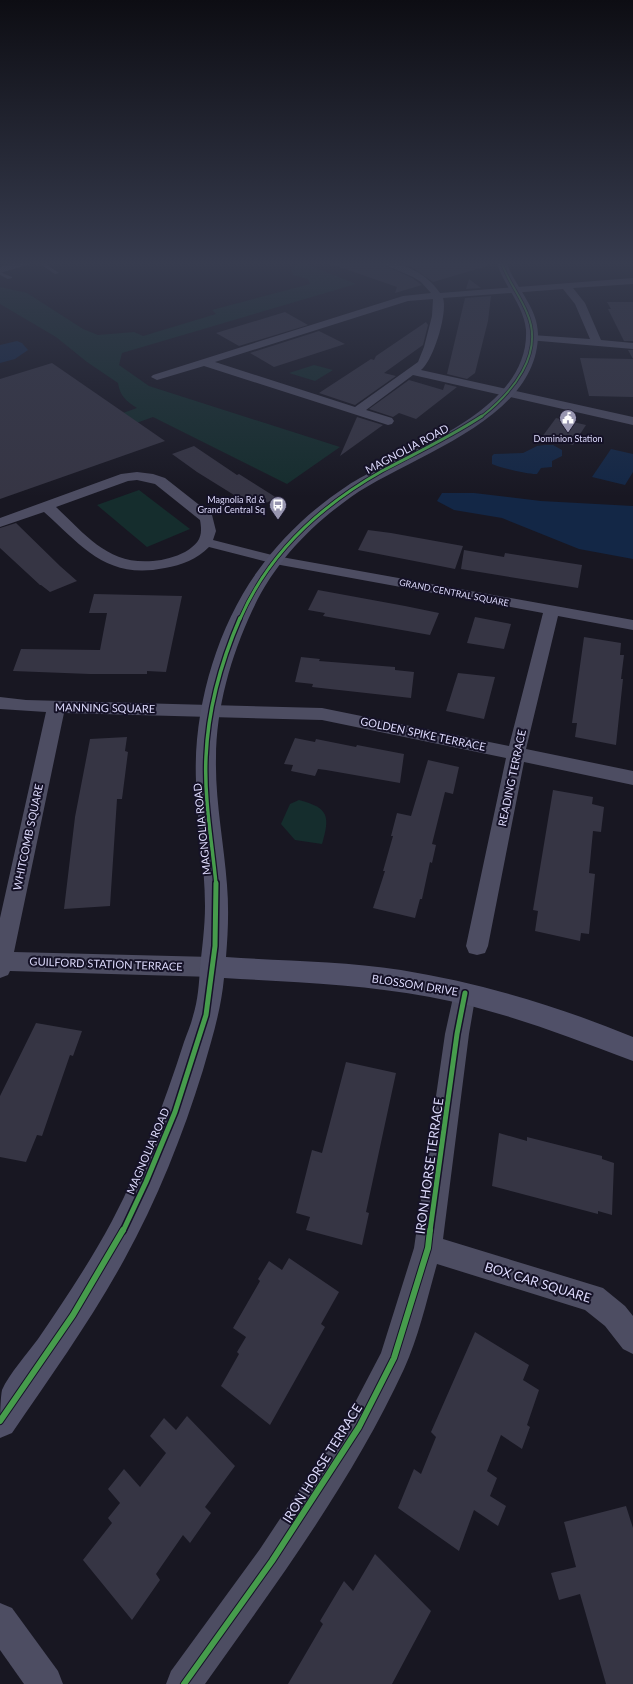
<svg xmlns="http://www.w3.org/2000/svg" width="633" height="1684" viewBox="0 0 633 1684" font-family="Lato,sans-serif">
  <rect width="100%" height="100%" fill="#181722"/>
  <g fill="#152d2d">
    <path d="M304 263 356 284 122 353 119 365 149 386 340 447 287 484 153 417 0 472 75 430 137 408C126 401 120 396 118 383L87 362 56 337 0 304V287L27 293 83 329 98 335 134 332 143 336 216 314 212 310 310 284 308 279 293 275 291 270 295 266Z"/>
    <polygon points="314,365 333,370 315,381 289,373"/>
    <polygon points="139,490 190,529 147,547 97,505"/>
    <path d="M299 800C329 808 330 816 322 844L295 840 281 824 290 804Z"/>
  </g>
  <g fill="#132746">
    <polygon points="17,341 22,343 28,350 15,359 0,363 0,345"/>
    <path d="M545 445H553L562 450V456L552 461V467L541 468 537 474C531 475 497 467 492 464V456L494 454 523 453 537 446Z"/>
    <polygon points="611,449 633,454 633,472 625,485 592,477"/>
    <polygon points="442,493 474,493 541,501 633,506 633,559 579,549 502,518 454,510 437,501"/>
  </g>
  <g fill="#363544">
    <polygon points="331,261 375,261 412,278 422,285 395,293 397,287 331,264"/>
    <polygon points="392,261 486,261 487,266 433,282 413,268"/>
    <polygon points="469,279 481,288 466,289"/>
    <polygon points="491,296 488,321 475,373 467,379 447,374 465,298"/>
    <polygon points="607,302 633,302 633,341 624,341 608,309 611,309"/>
    <polygon points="285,312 308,325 239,346 216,333"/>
    <polygon points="426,322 428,325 423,345 384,373 396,376 355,405 319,393 371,359 374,360 376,356"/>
    <polygon points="319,331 345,344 274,367 250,353"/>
    <polygon points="628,350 633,350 633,397 589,396 580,358 633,359"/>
    <polygon points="52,363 165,441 0,499 0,379"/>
    <polygon points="409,380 443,390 445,384 457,387 416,419 399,413 393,417 369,409"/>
    <polygon points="357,417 383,425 340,456"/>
    <polygon points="556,418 586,425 573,445 542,437"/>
    <polygon points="194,446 237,475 239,474 277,498 255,508 197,472 172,454"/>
    <polygon points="16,523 60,566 77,581 50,592 41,585 40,585 0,548 0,528"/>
    <polygon points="368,530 391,533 463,546 455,569 440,566 358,550"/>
    <polygon points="464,550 504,557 505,553 582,565 578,588 461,569"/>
    <polygon points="318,590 405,606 439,613 430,635 323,616 325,613 308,610"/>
    <polygon points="94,594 182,596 166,672 147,671 147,674 90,674 13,671 21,649 100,650 107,613 89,613"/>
    <polygon points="475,617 511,624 504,649 467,643"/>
    <polygon points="584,637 621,643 620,655 624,655 621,679 623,679 616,745 575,737 577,723 572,723"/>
    <polygon points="301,657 320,659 319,661 395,667 395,670 414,672 411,698 312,687 313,684 295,682"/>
    <polygon points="458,673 495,677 484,719 446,711"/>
    <polygon points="127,737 125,751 128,752 122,799 117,799 110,906 64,909 75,817 90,739"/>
    <polygon points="295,738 315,742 316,739 356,747 357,745 404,754 400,783 326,770 318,769 315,776 291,771 293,765 284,764"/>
    <polygon points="428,760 459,767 453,794 445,792 432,844 436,845 432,863 430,862 422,899 420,899 415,918 373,908 385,871 383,871 393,836 391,836 397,813 411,816"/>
    <polygon points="553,790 593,797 592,804 604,807 601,832 593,831 589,873 595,874 589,934 581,933 580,941 535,931 538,911 533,910"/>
    <polygon points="36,1023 82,1031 73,1056 70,1055 42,1136 37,1135 26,1162 0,1157 0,1096"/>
    <polygon points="346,1062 396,1073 366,1212 369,1213 362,1245 306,1230 310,1217 296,1213 312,1150 322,1153"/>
    <polygon points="499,1133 527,1141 527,1137 602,1156 602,1159 614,1163 612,1215 598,1211 598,1214 492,1186"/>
    <polygon points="289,1258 339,1292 321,1324 325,1327 270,1425 221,1386 239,1354 237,1352 246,1337 233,1328 260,1281 258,1279 269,1261 282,1270"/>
    <polygon points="475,1332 529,1365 523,1380 539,1390 527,1425 530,1427 522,1449 501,1435 487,1471 497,1478 490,1496 506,1506 498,1526 474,1510 459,1551 398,1508 414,1469 421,1474 436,1437 431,1432"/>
    <polygon points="187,1416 235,1466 205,1507 211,1513 190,1543 183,1535 156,1574 160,1580 132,1620 83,1560 112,1523 108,1518 120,1503 108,1489 124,1469 140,1487 166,1453 150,1436 164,1418 176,1430"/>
    <polygon points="626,1506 633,1528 633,1684 606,1684 580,1594 559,1600 551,1573 576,1567 564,1522"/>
    <polygon points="375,1554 431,1611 392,1684 288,1684 323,1624 320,1621 344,1581 353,1591"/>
  </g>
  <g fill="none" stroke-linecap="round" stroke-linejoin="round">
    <g fill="#4d4d62" fill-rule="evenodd">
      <polygon points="36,261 41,261 59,273 55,274"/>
      <polygon points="0,272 12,277 12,278 8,279 0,275"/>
    </g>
    <g fill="#4d4d62" fill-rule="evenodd">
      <polygon points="21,261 36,261 34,263 0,273 0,267"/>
      <path d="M376 261C401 261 426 272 440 293L633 278V284L573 288 585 303 601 340 633 343V349L528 340 527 338 532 335 590 339 575 304 563 289 443 298C448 313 433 361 421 370L633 417V425L413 375 366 410 392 418 394 421 392 424 388 425 204 366 157 380 151 377 153 375 403 296 431 293 421 282 413 277ZM433 299 432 316 424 347 418 362 355 407 215 362 408 301Z"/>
      <path d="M137 472 153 474 165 478 212 515 216 531 213 540 276 556 633 620V630L558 616 526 749 633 771V785L524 762 488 946 485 953 477 955 469 953 466 946 506 758 322 720 64 713 14 952 212 957 220 960 223 967 220 974 212 977 10 971 8 975 0 978V918L46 712 0 709V697L26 700 322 708 509 746 543 613 275 564 209 547C197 559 182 565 165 568 107 580 83 547 44 512L0 527V518L121 474ZM137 480 155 484 200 520C203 536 200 543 185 552 175 557 164 560 153 561 108 565 86 535 56 507L128 481Z"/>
      <path d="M465 983 473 986 476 993 469 1034 443 1239 603 1288 625 1306 633 1316V1354L623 1349 605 1326 585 1310 437 1264C427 1299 419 1336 404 1369 353 1480 276 1584 205 1684H166L171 1671 260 1549 348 1416 381 1353 414 1248 445 1034 454 993 457 986Z"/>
      <polygon points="0,1603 12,1608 58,1671 63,1684 24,1684 0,1650"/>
    </g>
    <path fill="#505068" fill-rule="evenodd" d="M496 261H506C514 286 538 307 538 334 538 421 409 456 351 497 309 527 274 563 252 611 231 656 216 708 216 758 215 801 224 843 227 885 229 909 228 933 226 957 284 961 343 961 401 970 481 983 558 1006 633 1037V1061C564 1035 503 1011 430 997 362 984 293 982 224 978 221 1010 212 1039 203 1070 183 1135 157 1200 124 1260 91 1320 51 1376 12 1433L0 1438C0 1426 0 1400 2 1390 9 1374 27 1354 38 1339 64 1301 90 1262 112 1221 142 1164 164 1104 184 1042 187 1033 191 1025 193 1016 198 1000 199 984 200 968 202 948 205 927 205 906 205 864 197 823 196 781 193 711 216 629 257 572 281 538 312 509 347 486 403 450 530 413 526 330 524 305 503 285 496 261Z"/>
    <g stroke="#151227" stroke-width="3.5">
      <path id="cycleway-far4" d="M481 417C512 393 545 354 527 313 520 295 507 280 501 261"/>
    </g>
    <g stroke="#151227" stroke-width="4.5">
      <path id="cycleway-far3" d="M240 619C268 554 320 506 382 471 416 453 450 437 482 416"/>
    </g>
    <g stroke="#151227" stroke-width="6">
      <path id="cycleway-far2" d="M216 884C212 842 204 799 206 757 208 708 221 662 240 618"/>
    </g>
    <g stroke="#151227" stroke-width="8">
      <g id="cycleway-far1">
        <polyline points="123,1231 146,1182 175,1112 206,1015 215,946 216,883"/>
        <polyline points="430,1231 457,1034 465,993"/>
      </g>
    </g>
    <g stroke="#151227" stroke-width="8">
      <g id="cycleway">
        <polyline points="0,1421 73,1315 123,1230"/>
        <polyline points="184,1684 272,1561 359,1427 394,1358 428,1248 430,1230"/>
      </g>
    </g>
    <use href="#cycleway-far4" stroke="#469c4c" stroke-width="2"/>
    <use href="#cycleway-far3" stroke="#469c4c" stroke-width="3"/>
    <use href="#cycleway-far2" stroke="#469c4c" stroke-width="3.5"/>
    <use href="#cycleway-far1" stroke="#469c4c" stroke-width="5"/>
    <use href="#cycleway" stroke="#469c4c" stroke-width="6"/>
  </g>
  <linearGradient id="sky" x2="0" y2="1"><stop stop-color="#0d0d13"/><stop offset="0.53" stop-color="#373c4f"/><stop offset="1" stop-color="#373c4f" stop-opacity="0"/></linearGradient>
  <rect width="633" height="497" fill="url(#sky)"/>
  <defs>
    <g id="civic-pin" transform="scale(0.9)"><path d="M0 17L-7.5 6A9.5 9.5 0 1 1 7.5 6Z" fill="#9896b0" stroke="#151227"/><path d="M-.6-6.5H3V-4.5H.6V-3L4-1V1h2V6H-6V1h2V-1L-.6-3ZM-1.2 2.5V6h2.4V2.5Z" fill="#fff"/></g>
    <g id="bus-pin" transform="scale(0.9)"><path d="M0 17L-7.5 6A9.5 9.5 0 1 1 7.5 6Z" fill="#9896b0" stroke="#151227"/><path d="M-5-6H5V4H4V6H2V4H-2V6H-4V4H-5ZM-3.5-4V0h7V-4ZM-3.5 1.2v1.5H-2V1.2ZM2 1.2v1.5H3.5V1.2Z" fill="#fff"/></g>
  </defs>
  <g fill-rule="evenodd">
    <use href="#civic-pin" x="568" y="418"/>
    <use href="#bus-pin" x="278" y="505"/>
  </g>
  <g text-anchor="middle" stroke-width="4" stroke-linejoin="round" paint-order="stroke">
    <g font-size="9" fill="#dddafc" stroke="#151227">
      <text x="568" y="442">Dominion Station</text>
      <text x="265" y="503" text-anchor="end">Magnolia Rd &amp;<tspan x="265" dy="10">Grand Central Sq</tspan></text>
    </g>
    <g font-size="9" fill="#dddafc" stroke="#151227">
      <text transform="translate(454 593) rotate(11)" y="3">GRAND CENTRAL SQUARE</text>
    </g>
    <g font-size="11" fill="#dddafc" stroke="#151227">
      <text transform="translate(407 449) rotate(-28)" y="4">MAGNOLIA ROAD</text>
      <text transform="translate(105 708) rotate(1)" y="4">MANNING SQUARE</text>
      <text transform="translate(423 734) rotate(12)" y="4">GOLDEN SPIKE TERRACE</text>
      <text transform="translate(512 778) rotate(-78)" y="4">READING TERRACE</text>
      <text transform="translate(202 829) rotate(-96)" y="4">MAGNOLIA ROAD</text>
      <text transform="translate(28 837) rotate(-78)" y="4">WHITCOMB SQUARE</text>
      <text transform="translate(106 964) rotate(2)" y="4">GUILFORD STATION TERRACE</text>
      <text transform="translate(415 985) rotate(9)" y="4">BLOSSOM DRIVE</text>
      <text transform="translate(148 1151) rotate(-67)" y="4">MAGNOLIA ROAD</text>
    </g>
    <g font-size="13" fill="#dddafc" stroke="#151227">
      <text transform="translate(429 1166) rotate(-82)" y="5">IRON HORSE TERRACE</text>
      <text transform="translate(538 1282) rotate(17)" y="5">BOX CAR SQUARE</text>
      <text transform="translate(322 1463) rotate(-58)" y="5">IRON HORSE TERRACE</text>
    </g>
  </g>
</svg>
